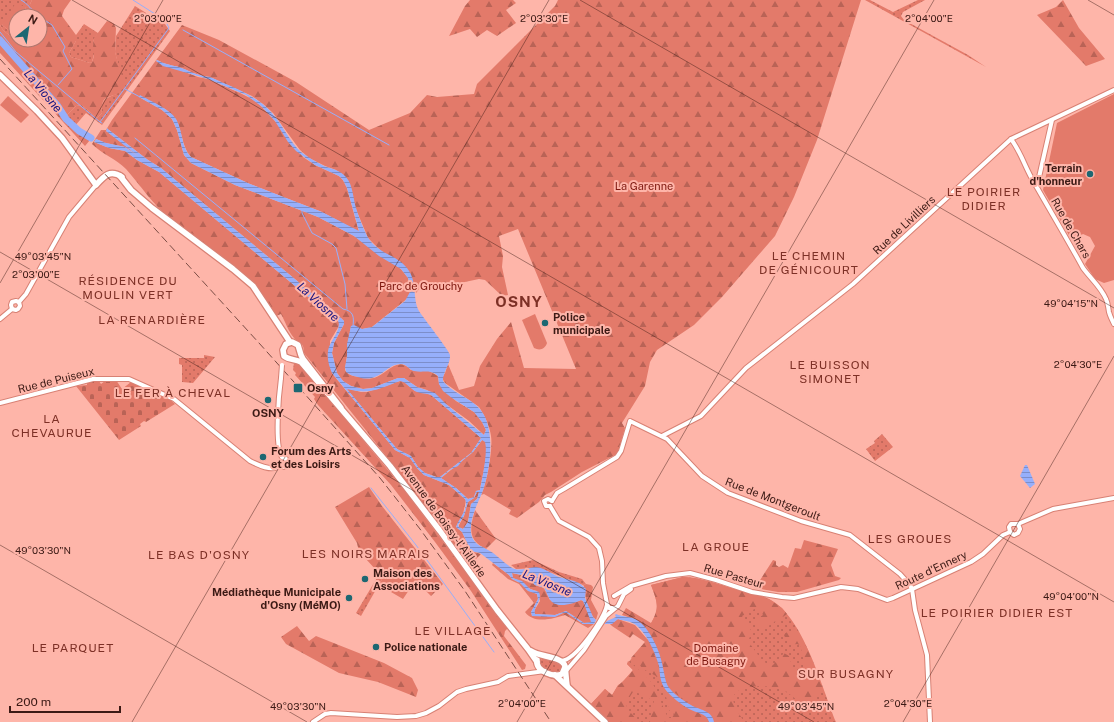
<svg xmlns="http://www.w3.org/2000/svg" width="1114" height="722" viewBox="0 0 1114 722" font-family="'Public Sans',sans-serif">
  <defs>
    <pattern id="grass-dots" width="8" height="8" patternUnits="userSpaceOnUse"><rect width="8" height="8" fill="#e37a6a"/><path d="M2 2h.1M6 6h.1" fill="none" stroke="#b96356" stroke-width="1.8" stroke-linecap="round"/></pattern>
    <pattern id="forest-firs" width="22" height="20" patternUnits="userSpaceOnUse"><rect width="22" height="20" fill="#e37a6a"/><path d="M5 1l3.5 6h-7zM16 11l3.5 6h-7z" fill="#b96356"/></pattern>
    <pattern id="cemetery-stones" width="16" height="16" patternUnits="userSpaceOnUse"><rect width="16" height="16" fill="#e37a6a"/><path d="M2 7V4a2 2 0 0 1 4 0v3zM10 15v-3a2 2 0 0 1 4 0v3z" fill="#b96356"/></pattern>
    <pattern id="water-rules" width="6" height="5" patternUnits="userSpaceOnUse"><rect width="6" height="5" fill="#96affb"/><path d="M0 2.5h6" fill="none" stroke="#7c8eca"/></pattern>
  </defs>
  <rect width="100%" height="100%" fill="#feb5a9"/>
  <g fill="url(#grass-dots)">
    <path d="M0 0H32C29 5 28 11 31 16H22L26 12 25 7 2 25 11 32 16 25V38C9 35 3 32 0 25Z"/>
    <polygon points="865,0 870,0 893,12 918,0 925,0 903,12 901,16 904,20 968,55 986,67"/>
    <path d="M135 6 159 21 165 24 170 31 102 125 86 113 74 127 67 120 66 116 76 106 82 105 97 118 102 113C101 100 104 99 116 94L120 72 115 52 116 36Z"/>
    <polygon points="84,24 98,33 93,41 95,50 92,62 90,63 71,57 69,53 76,41 76,35"/>
    <polygon points="204,355 215,357 193,383 182,382 182,365 179,364 179,358 204,358"/>
    <polygon points="882,434 893,447 875,461 866,449 875,443 874,441"/>
    <polygon points="533,560 559,572 582,579 586,584 583,585 539,568 516,569 511,565"/>
    <polygon points="378,576 382,579 361,616 356,613"/>
    <path d="M683 577C702 578 719 584 736 590 747 593 759 594 769 599 803 615 822 688 836 722H609L591 704 605 689 612 695 618 685 623 682 633 670 627 664 650 636 647 631C659 610 660 608 651 585Z"/>
    <path d="M542 658C548 658 558 662 562 666L561 671C554 674 541 670 540 662Z"/>
  </g>
  <g fill="url(#forest-firs)">
    <path d="M32 0H71L64 10 62 16 76 35V41L69 53 71 57 90 63 92 62C97 51 91 45 94 38L107 21 111 22 114 24 116 28 115 52 124 84C120 103 99 88 102 113L97 118 82 105 76 106 66 116 67 121 78 132 90 140 85 146 0 53V25C3 32 9 35 16 38V40H40V16H31C28 11 29 5 32 0Z"/>
    <polygon points="470,0 513,0 516,3 506,10 516,23 497,36 487,30 477,37 470,29 449,36 465,6"/>
    <path d="M558 0H861L817 140 794 197 775 236 722 297 694 325 657 350 650 362 645 386 622 423 625 428 618 452 615 455 582 472 551 492 545 495 539 502 517 518 509 514 511 510 484 494 481 495C487 484 493 448 491 436 490 427 484 414 479 407L445 383 442 378 445 373 448 364 459 390 474 386 480 366 497 339 511 322 524 368 576 369 518 229 499 236 503 256 502 267 508 295 502 296 485 280 479 279 446 286 433 284 420 288 416 293 414 283 392 257 382 252 368 238 355 207 349 183 336 170 325 166 309 158 300 150 273 113 263 104 252 96 210 77C199 76 189 71 179 67 171 65 164 64 157 60L156 61 198 77 208 79 240 93 252 99 261 106 275 121 303 157 315 165 339 176 343 180 347 188 359 232 322 212 250 184 191 157C181 146 182 126 174 117 166 107 151 102 140 96L139 97 162 110 172 119 177 130 184 155 191 163 235 185 318 217 354 236 401 269 408 278 410 286V292L408 298 372 327 362 329 351 326 345 370C348 375 353 376 359 377 364 378 369 379 374 378 388 374 397 355 411 370L429 371 438 376 439 384 456 401 474 412 482 422 486 430 484 435 469 421 427 390 417 387 404 378H398L372 388 363 389 351 386 343 381 337 373 332 353 334 343 344 324V321L337 314 161 168 148 160 109 130 106 131 139 156 125 147 106 143 96 139 94 142 109 148 125 151 137 160 159 172 307 296 337 319 339 322V326L330 341 332 373 335 377 395 450 410 458 417 468 424 475 449 485 466 500 463 514 456 527 462 532 471 551 481 554 469 566C417 493 360 423 304 353 304 341 299 345 294 338 288 331 285 321 281 314L276 316C270 307 264 296 257 288 232 261 199 242 171 219 153 205 141 186 126 169 116 159 102 154 92 144L101 130H106L112 120 182 25 219 40 296 82 369 130 410 113 427 95 437 97 474 94 477 84 555 6Z"/>
    <polygon points="1063,0 1079,28 1105,59 1086,66 1037,15 1056,7"/>
    <polygon points="294,363 299,363 402,487 508,628 505,631 504,636 526,665 525,669 522,670 471,591 435,542 391,485 318,405 314,399 315,397 295,375 296,373 293,370"/>
    <polygon points="400,381 403,381 415,391 426,393 431,395 481,438 471,453 440,477 437,477 425,473 418,467 411,456 397,449 346,388 361,392 367,392"/>
    <path d="M483 439C485 441 486 442 486 445 488 456 482 478 480 490L476 491 474 497 468 499 456 488 441 478 473 452Z"/>
    <path d="M369 487 382 506 443 584 431 596 422 587 409 590 403 599 379 585 382 579 379 577 380 574C373 566 358 553 357 543L335 507Z"/>
    <path d="M477 492H479L477 499 471 504C469 513 470 522 463 529L459 527V525L464 516 468 502 474 498Z"/>
    <path d="M475 510 496 539 486 549C467 540 470 527 475 510Z"/>
    <polygon points="804,540 838,549 831,565 835,576 841,578 839,580 797,592 778,592 755,588 773,560 776,561 776,565 779,567 783,565 788,568 795,548 801,549"/>
    <path d="M493 563 509 575 512 579 522 584 527 590 537 594 538 599 531 612 532 616H556L563 613H567L583 624H594L588 628 565 615C553 619 533 624 525 612L534 603 519 584 508 579 492 565Z"/>
    <path d="M512 573 526 576 535 585 544 588 550 600 576 602 581 600 583 601 592 622 584 623 566 611 555 615 535 614 534 611 540 601 537 591C526 589 524 582 513 578Z"/>
    <path d="M683 577 695 578 711 582 769 599 782 608 787 614C779 620 771 624 762 630L755 620 763 615 758 607 742 616 752 632 748 641 763 662 773 665 784 653 789 656 794 672 800 674 804 672 806 668 800 645 797 644C790 645 787 643 784 635L788 631H798L808 650 823 690 815 693 816 705 804 709C792 689 768 682 745 688 741 689 735 692 733 697 732 704 741 716 744 722H714L708 713 691 705 670 689 666 683 662 662 656 646 650 635 637 620 622 615 626 608 651 623C660 608 657 601 651 585Z"/>
    <path d="M586 584 591 585 593 587 591 600 598 613 596 620C588 613 585 597 584 586L583 585Z"/>
    <path d="M618 619 635 625 648 640 658 664 663 686 670 694 687 708 707 717 709 722H650L654 701 638 693 633 692C620 711 630 708 638 722H609L591 704 605 689 612 695C615 692 616 687 620 684 625 679 629 675 633 670L627 664 628 661 642 672 653 684 668 718H671L674 714 669 710 665 692 656 676 645 670 631 658 645 642 633 634 630 638 612 626 610 624Z"/>
    <polygon points="297,626 309,641 316,636 384,663 412,678 418,690 416,697 378,682 339,673 286,644 281,637"/>
  </g>
  <polygon fill="url(#cemetery-stones)" points="116,380 122,389 131,382 167,397 175,404 146,422 144,421 140,424 141,426 119,440 76,386 87,385 87,383 99,381 101,384 105,381"/>
  <g fill="#e37a6a">
    <polygon points="17,3 25,7 26,12 22,16 16,16 16,25 11,32 2,25 15,4"/>
    <polygon points="1114,94 1114,280 1104,283 1095,279 1085,264 1095,246 1090,237 1083,234 1078,237 1070,237 1043,190 1057,123"/>
    <polygon points="8,96 29,115 21,123 0,105"/>
    <path d="M535 314 547 343C545 349 540 351 534 348L522 320Z"/>
  </g>
  <g fill="url(#water-rules)" fill-rule="evenodd">
    <path d="M157 60C164 64 171 65 179 67 189 71 199 76 210 77 232 87 256 95 272 113 283 125 289 141 301 152 308 157 316 162 324 166 332 169 340 170 346 177 353 185 353 198 356 208 359 218 363 227 367 236 377 254 396 254 407 268 418 282 412 298 419 311 424 319 449 350 450 355 451 363 442 374 443 381 454 395 475 398 484 415 495 436 490 472 482 493 477 505 466 526 473 539 477 546 482 546 488 550 497 554 506 566 515 569 521 571 530 567 536 567 544 568 552 574 559 577 565 579 573 580 579 583 582 585 584 587 586 589L585 598 593 617 596 620 594 624H583L567 613H563L555 617 532 616 531 612 538 599 537 594 528 591 520 583 512 579 509 575 480 553 471 551 462 532 456 527C459 518 469 509 465 499L449 485 424 475 417 468 410 458 395 450 332 373C329 366 327 359 328 351 329 341 344 328 337 319L307 296 159 172 137 160 125 151 109 148 94 142 96 139 106 143 125 147 138 156 106 131 107 128 109 130 148 160 161 168 337 314 344 321V324L334 343 332 353 337 373 343 381 351 386 363 389 372 388 398 378H404L417 387 435 393 447 405 484 435 486 430 482 422 474 412 452 398 443 391 439 384 438 376C430 369 423 373 414 371 409 370 407 364 401 364 386 364 381 382 361 378 355 376 351 376 346 372L345 367 347 357V344L351 326 354 325 362 329 372 327 405 301 410 292V286L408 278 401 269 379 256 354 236 318 217 235 185 191 163 184 155 177 130 172 119 162 110 139 97 140 95C150 101 170 109 176 119 183 131 181 147 191 157L250 184 322 212 359 231 347 188 343 180 339 176 315 165 296 151 288 142 275 121 261 106 246 95 208 79 163 66 156 61ZM400 381C407 382 411 390 417 392 422 394 426 393 431 395L481 438 471 453 440 477H436L425 473 418 467 411 456 397 449 347 389C369 395 379 389 400 381ZM482 440 485 442C488 453 482 478 480 490L476 491 474 497 468 499 456 488 441 478 450 470 458 466 462 461 473 452ZM479 492 477 499 471 504 468 522 463 529 459 527 458 525 464 516 468 502 474 498 477 492ZM512 573 526 576 535 585 544 588C547 592 548 598 552 602 559 608 573 604 581 600L583 601 591 622 584 623 566 611 555 615 535 614C533 606 543 601 539 592L530 589 522 581 513 578Z"/>
    <polygon points="1025,465 1027,465 1035,484 1030,488 1020,476"/>
    <path d="M616 614C623 617 630 616 637 620 650 628 661 653 663 668 665 676 665 684 671 690 676 696 684 701 691 705 699 710 712 710 714 722H709C707 713 696 713 689 709 682 705 670 696 665 689 660 682 660 674 659 666 655 652 647 634 636 625 631 621 624 621 618 619L612 624H604L607 621 616 617 615 615Z"/>
  </g>
  <g fill="none" stroke-linecap="round" stroke-linejoin="round">
    <g stroke="#96affb" stroke-width="1">
      <path d="M21 0C27 3 33 11 38 16"/>
      <polyline points="133,0 166,21"/>
      <polyline points="40,17 52,25 65,47 63,51 72,69 58,85"/>
      <polyline points="183,30 389,145"/>
      <polyline points="0,32 16,52 100,122"/>
      <polyline points="125,89 140,97"/>
      <polyline points="102,123 100,122 169,28 167,24"/>
      <path d="M135 138 343 309C354 311 354 317 353 326"/>
      <polyline points="302,210 302,213 312,233 332,244 336,248 345,284 347,309"/>
      <polyline points="371,488 416,545 494,652"/>
    </g>
    <polyline stroke="#96affb" stroke-width="7" points="0,40 57,105 66,119 79,131 91,138"/>
    <g stroke="#d88174" stroke-width="6">
      <g id="minor">
        <path d="M1011 139C1020 151 1024 164 1031 177 1048 207 1066 237 1083 268 1091 279 1101 287 1106 299 1108 303 1108 307 1109 312 1110 316 1112 320 1114 324"/>
        <polyline points="1037,186 1052,120"/>
        <polyline points="19,302 26,294 69,217 96,185"/>
        <polyline points="12,309 11,305 12,302 16,301 19,302"/>
        <polyline points="12,309 16,310 18,309 20,306 19,302"/>
        <polyline points="0,319 12,309"/>
        <path d="M281 378C279 393 274 446 282 457"/>
        <path d="M0 403 93 379H129L174 399 250 461C258 465 272 472 279 466"/>
        <polyline points="662,436 701,416 746,368 853,284 1011,139 1114,90"/>
        <polyline points="279,466 285,467 288,463 286,459 282,457"/>
        <polyline points="552,501 557,493 564,489 617,457 621,451 630,421 667,439 702,476 728,493 801,521 850,535 900,574 910,585 912,589 915,610 927,655 930,722"/>
        <polyline points="550,506 559,521 589,537 599,548 602,561 603,583 607,604 609,608 615,608"/>
        <polyline points="550,506 546,506 544,501 548,499 552,501"/>
        <polyline points="1018,524 1053,509 1114,498"/>
        <polyline points="1010,532 1014,535 1018,533 1020,529 1018,524"/>
        <polyline points="1010,532 1009,527 1011,524 1018,524"/>
        <polyline points="614,596 631,586 666,576 690,573 716,580 752,592 782,597 794,598 841,587 858,589 887,600 893,598 971,562 983,554 1003,535 1010,532"/>
        <path d="M561 661C576 660 604 619 607 605"/>
        <polyline points="565,672 584,650 606,616 618,606 624,594 631,589"/>
        <polyline points="313,722 325,714 331,713 397,717 416,716 426,713 439,706 457,692 466,689 498,682 508,676 545,671"/>
      </g>
    </g>
    <g stroke="#d88174" stroke-width="8">
      <g id="major">
        <path d="M0 75 37 111 62 138 96 185C104 176 110 169 122 177"/>
        <polyline points="120,176 131,190 152,208 233,269 253,286 290,342"/>
        <path d="M341 408 303 359 301 355 298 345 292 342 286 344 283 350 284 356C289 360 295 359 301 362L390 466 440 531 497 610 528 649 537 662"/>
        <path d="M531 651C539 657 562 656 565 666 566 672 566 679 567 685"/>
        <path d="M537 660C535 671 554 678 562 674L565 667"/>
        <polyline points="555,675 605,722"/>
      </g>
    </g>
    <use href="#minor" stroke="#fff" stroke-width="4"/>
    <use href="#major" stroke="#fff" stroke-width="5.5"/>
    <polyline stroke="#7b4d45" stroke-width="1" stroke-dasharray="8 4" stroke-linecap="butt" points="0,59 259,343 380,478 420,529 465,591 551,722"/>
    <g stroke="#d88174" stroke-width="6" stroke-linecap="butt">
      <polyline id="minor-bridge" points="281,378 282,365"/>
    </g>
    <use href="#minor-bridge" stroke="#fff" stroke-width="4"/>
  </g>
  <path fill="none" stroke="#3c1a15" stroke-width="1" stroke-opacity="0.45" d="M72 0 1114 602M580 0 1114 308M1088 0 1114 15M0 252 814 722M0 283 163 0M0 545 307 722M132 722 549 0M517 722 934 0M903 722 1114 356"/>
  <g fill="#1d6772" stroke="#feb5a9" stroke-width="1.5">
    <circle cx="1090" cy="174" r="4"/>
    <circle cx="545" cy="323" r="4"/>
    <rect x="293" y="383" width="10" height="10" rx="2"/>
    <circle cx="268" cy="400" r="4"/>
    <circle cx="263" cy="457" r="4"/>
    <circle cx="365" cy="579" r="4"/>
    <circle cx="349" cy="598" r="4"/>
    <circle cx="376" cy="647" r="4"/>
  </g>
  <g text-anchor="middle" stroke-width="4" stroke-linejoin="round" paint-order="stroke">
    <g font-size="11" font-weight="bold" fill="#3c1a15" stroke="#feb5a9" text-anchor="start">
      <text x="1082" y="172" text-anchor="end">Terrain<tspan x="1082" dy="13">d'honneur</tspan></text>
      <text x="553" y="321">Police<tspan x="553" dy="13">municipale</tspan></text>
      <text x="307" y="392">Osny</text>
      <text x="268" y="417" text-anchor="middle">OSNY</text>
      <text x="271" y="455">Forum des Arts<tspan x="271" dy="13">et des Loisirs</tspan></text>
      <text x="373" y="577">Maison des<tspan x="373" dy="13">Associations</tspan></text>
      <text x="341" y="596" text-anchor="end">Médiathèque Municipale<tspan x="341" dy="13">d'Osny (MéMO)</tspan></text>
      <text x="384" y="651">Police nationale</text>
    </g>
    <g font-size="11" fill="#7e180f" stroke="#feb5a9">
      <text x="644" y="190">La Garenne</text>
      <text x="421" y="290">Parc de Grouchy</text>
      <text x="716" y="652">Domaine<tspan x="716" dy="13">de Busagny</tspan></text>
    </g>
    <g font-size="11" fill="#3c1a15" stroke="#feb5a9">
      <text transform="translate(904 225) rotate(-43)" y="4">Rue de Livilliers</text>
      <text transform="translate(1071 228) rotate(60)" y="4">Rue de Chars</text>
      <text transform="translate(56 380) rotate(-14)" y="4">Rue de Puiseux</text>
      <text transform="translate(773 499) rotate(21)" y="4">Rue de Montgeroult</text>
      <text transform="translate(444 521) rotate(54)" y="4">Avenue de Boissy-l'Aillerie</text>
      <text transform="translate(931 570) rotate(-25)" y="4">Route d'Ennery</text>
      <text transform="translate(734 576) rotate(16)" y="4">Rue Pasteur</text>
    </g>
    <g font-size="12" font-style="italic" fill="#151482" stroke="#feb5a9">
      <text transform="translate(43 91) rotate(50)" y="4">La Viosne</text>
      <text transform="translate(318 302) rotate(42)" y="4">La Viosne</text>
      <text transform="translate(547 583) rotate(22)" y="4">La Viosne</text>
    </g>
    <g font-size="12" letter-spacing="1" fill="#7d3026" stroke="#feb5a9">
      <text x="984" y="196">LE POIRIER<tspan x="984" dy="14">DIDIER</tspan></text>
      <text x="809" y="260">LE CHEMIN<tspan x="809" dy="14">DE GÉNICOURT</tspan></text>
      <text x="128" y="285">RÉSIDENCE DU<tspan x="128" dy="14">MOULIN VERT</tspan></text>
      <text x="152" y="324">LA RENARDIÈRE</text>
      <text x="830" y="369">LE BUISSON<tspan x="830" dy="14">SIMONET</tspan></text>
      <text x="173" y="397">LE FER À CHEVAL</text>
      <text x="52" y="423">LA<tspan x="52" dy="14">CHEVAURUE</tspan></text>
      <text x="910" y="543">LES GROUES</text>
      <text x="716" y="551">LA GROUE</text>
      <text x="366" y="558">LES NOIRS MARAIS</text>
      <text x="199" y="559">LE BAS D'OSNY</text>
      <text x="997" y="617">LE POIRIER DIDIER EST</text>
      <text x="453" y="635">LE VILLAGE</text>
      <text x="73" y="652">LE PARQUET</text>
      <text x="846" y="678">SUR BUSAGNY</text>
    </g>
    <g font-size="15" font-weight="bold" letter-spacing="1" fill="#7d3026" stroke="#feb5a9">
      <text x="519" y="307">OSNY</text>
    </g>
  </g>
  <g font-size="10" text-anchor="middle" fill="#3c1a15" stroke="#feb5a9" stroke-width="4" stroke-linejoin="round" paint-order="stroke">
    <text x="544" y="22">2°03'30"E</text>
    <text x="158" y="22">2°03'00"E</text>
    <text x="929" y="22">2°04'00"E</text>
    <text x="43" y="260">49°03'45"N</text>
    <text x="36" y="278">2°03'00"E</text>
    <text x="1071" y="307">49°04'15"N</text>
    <text x="1078" y="368">2°04'30"E</text>
    <text x="43" y="554">49°03'30"N</text>
    <text x="1071" y="600">49°04'00"N</text>
    <text x="522" y="707">2°04'00"E</text>
    <text x="908" y="707">2°04'30"E</text>
    <text x="298" y="710">49°03'30"N</text>
    <text x="806" y="710">49°03'45"N</text>
  </g>
  <g transform="translate(28 28) rotate(30)"><circle r="19" fill="#feb5a9" stroke="#b0776e"/>
  <path d="M0-3L7 15L0 10L-7 15Z" fill="#1d6772"/>
  <text y="-6" font-size="11" font-weight="bold" text-anchor="middle" fill="#3c1a15">N</text>
  </g>
  <path d="M10 706v6h110v-6" fill="none" stroke="#3c1a15" stroke-width="2"/>
  <text x="16" y="706" font-size="12" fill="#3c1a15" stroke="#feb5a9" stroke-width="3" paint-order="stroke">200 m</text>
</svg>
